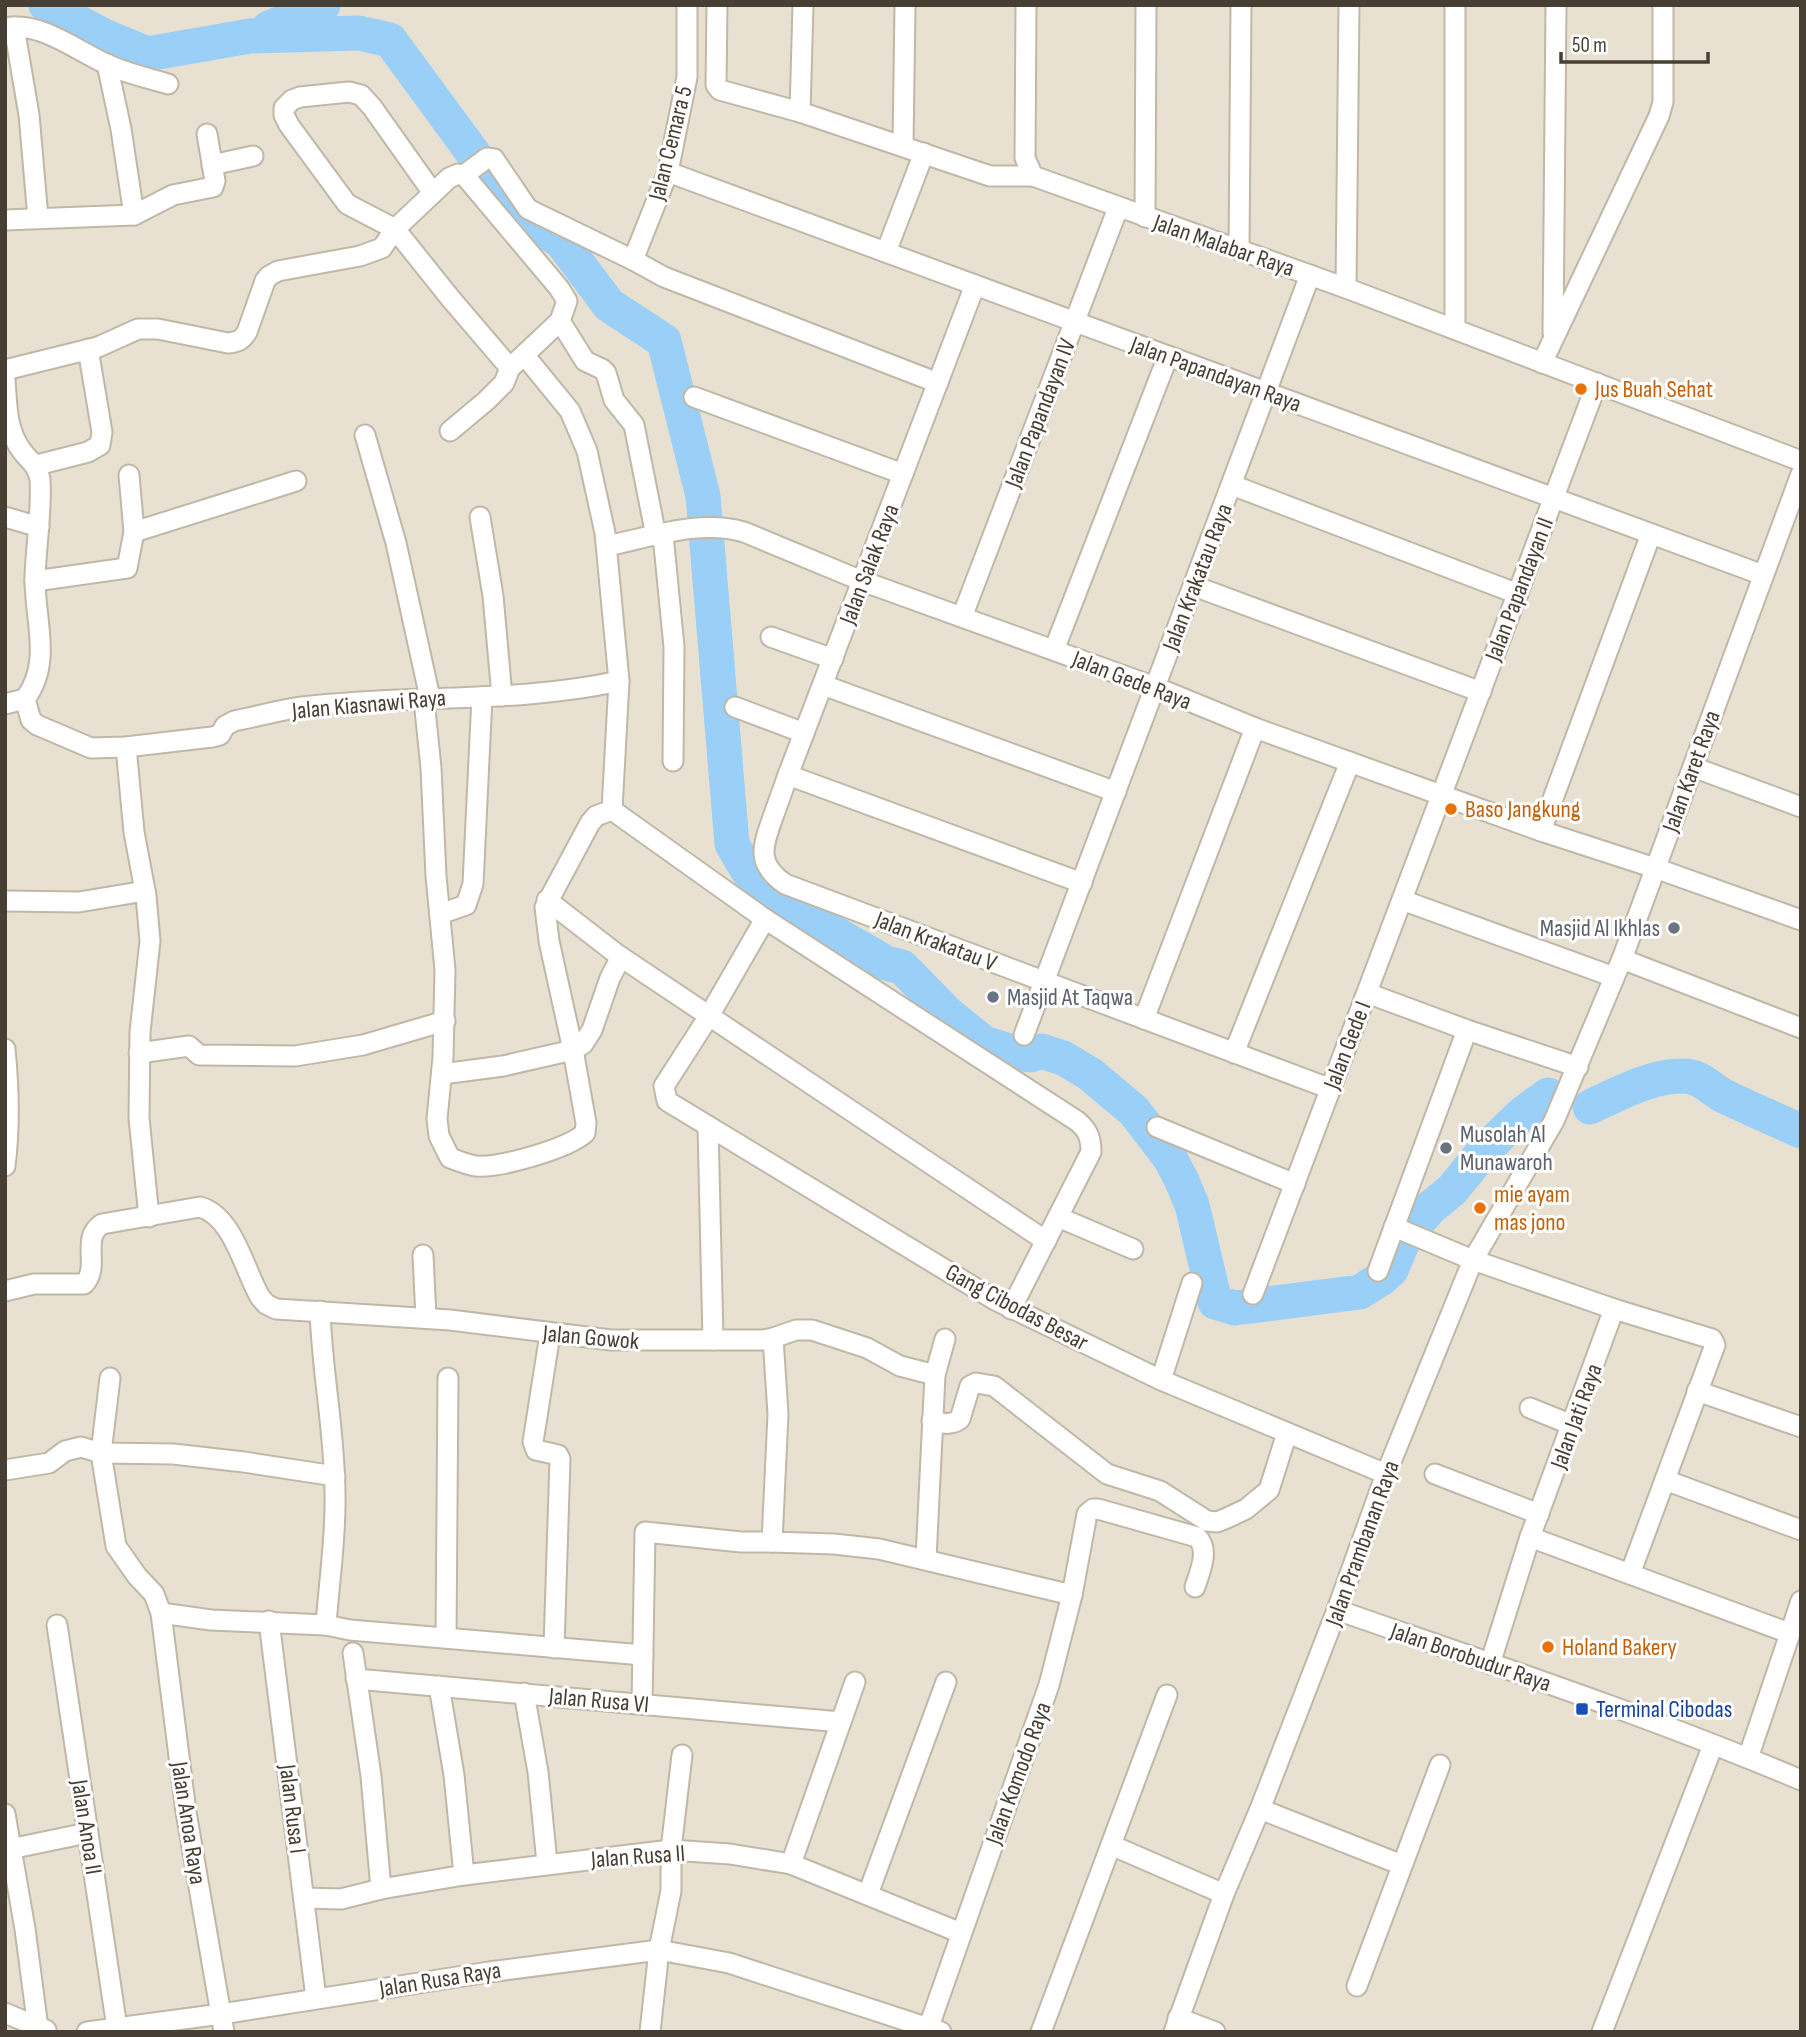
<svg xmlns="http://www.w3.org/2000/svg" width="1806" height="2037" viewBox="0 0 1806 2037" font-family="'Sofia Sans Condensed',sans-serif">
  <rect width="100%" height="100%" fill="#f4efe4"/>
  <rect fill="#e8e1d2" x="5" y="5" width="1796" height="2027"/>
  <g fill="none" stroke-linecap="round" stroke-linejoin="round">
    <g stroke="#9ad0f7" stroke-width="35">
      <polyline points="46,5 104,36 147,54 250,36 359,33 390,40 519,216 561,241 609,305 664,341 703,496 732,844 752,878 774,898 886,963 902,967 948,1014 984,1043 1015,1053 1030,1055 1041,1051 1063,1058 1090,1074 1134,1111 1170,1158 1182,1181 1192,1205 1215,1302 1235,1308 1360,1292 1382,1278 1391,1270 1402,1244"/>
      <polyline points="269,28 323,5"/>
      <path d="M1590 1107C1618 1094 1652 1075 1683 1076 1702 1076 1711 1090 1726 1097 1751 1109 1776 1120 1801 1131"/>
      <polyline points="1410,1231 1430,1208 1452,1190 1482,1153 1521,1115 1548,1095"/>
    </g>
    <g stroke="#c0b7a6" stroke-width="23">
      <g id="minor">
        <polyline points="717,5 716,85 720,90 800,112 990,176 1033,176 1346,288 1801,461"/>
        <polyline points="1026,5 1025,158 1033,176"/>
        <polyline points="14,27 29,115 38,218"/>
        <path d="M5 28C43 21 77 52 111 66 129 74 148 78 168 84"/>
        <polyline points="107,64 121,129 134,215"/>
        <polyline points="800,112 803,5"/>
        <polyline points="903,146 905,5"/>
        <polyline points="212,165 253,156"/>
        <polyline points="668,172 1763,575"/>
        <polyline points="464,175 487,158 494,159 528,209 633,260 668,172 687,77 687,5"/>
        <polyline points="433,193 372,107 361,95 349,92 300,97 292,100 284,108 284,115 289,125 347,204 395,229 451,299 510,368"/>
        <polyline points="1145,217 1146,5"/>
        <polyline points="5,220 134,215 173,195 213,187 215,181 207,134"/>
        <polyline points="1239,250 1241,5"/>
        <polyline points="886,252 924,153"/>
        <polyline points="633,260 664,277 938,383"/>
        <path d="M975 285 788 775C783 789 778 803 773 817 763 846 755 863 785 884L1331 1089"/>
        <polyline points="1346,288 1349,5"/>
        <polyline points="560,321 585,361 602,369 606,373 614,400 634,425 656,536"/>
        <polyline points="1455,329 1455,5"/>
        <polyline points="1553,333 1556,5"/>
        <polyline points="525,356 570,411 587,451 605,533 619,681 612,810"/>
        <polyline points="1542,363 1659,116 1663,102 1663,5"/>
        <path d="M5 370 98 347 138 329H158L228 343C238 342 242 340 247 332L265 281 269 276 278 271 360 256 382 248 395 229 449 178 458 174 464 175 559 288 567 301 560 321 510 368 504 383 486 401 450 431"/>
        <path d="M5 380C7 405 6 430 22 451 31 463 36 463 40 479 42 512 36 545 35 577 34 619 53 662 25 699L5 704"/>
        <polyline points="694,397 903,474"/>
        <polyline points="365,435 396,543 430,698"/>
        <polyline points="37,465 88,452 100,445 102,432 88,349"/>
        <polyline points="1232,485 1518,594"/>
        <polyline points="5,517 39,527"/>
        <polyline points="480,517 493,596 502,696"/>
        <polyline points="134,532 296,481"/>
        <polyline points="663,535 674,647 673,761"/>
        <path d="M607 546C651 537 700 519 744 532L862 581 1155 687 1255 728 1541 831 1655 868 1801 920"/>
        <polyline points="35,581 127,568 134,532 129,475"/>
        <polyline points="1194,586 1481,692"/>
        <polyline points="962,617 1118,208"/>
        <polyline points="771,637 833,659"/>
        <polyline points="1054,650 1168,356"/>
        <polyline points="823,685 1116,792"/>
        <path d="M25 699 31 720 37 725 91 748 126 747 212 737 220 735 225 726 234 721C256 717 279 710 302 707 408 694 515 704 619 681"/>
        <path d="M424 700 431 768 436 876 445 970 443 1057 437 1119 439 1136 450 1158C459 1161 468 1165 476 1166 500 1168 567 1149 585 1133L586 1123 573 1050 549 941 545 907 590 823 596 816 612 810 765 919 1077 1121C1088 1130 1091 1138 1091 1152L1011 1309"/>
        <polyline points="735,707 804,733"/>
        <polyline points="126,747 134,832 146,896 150,941 140,1032 139,1118 149,1217"/>
        <polyline points="1693,767 1801,807"/>
        <polyline points="788,775 1082,883"/>
        <polyline points="1541,831 1651,534"/>
        <polyline points="547,900 618,955 1046,1241"/>
        <polyline points="1402,900 1614,977"/>
        <polyline points="5,901 79,902 145,891"/>
        <polyline points="440,914 466,905 473,884 482,697"/>
        <polyline points="765,919 709,1016 664,1086 667,1101 995,1300 1161,1380 1386,1474"/>
        <polyline points="1622,959 1801,1028"/>
        <polyline points="1367,993 1467,1030 1578,1067"/>
        <polyline points="1144,1019 1255,728"/>
        <polyline points="1024,1035 1310,275"/>
        <path d="M5 1049C9 1089 10 1127 5 1166"/>
        <polyline points="139,1053 189,1046 199,1055 295,1056 363,1045 445,1021"/>
        <polyline points="1234,1053 1350,762"/>
        <polyline points="442,1074 503,1066 573,1050 583,1044 592,1030 610,978 621,957"/>
        <polyline points="708,1126 713,1340"/>
        <polyline points="1157,1127 1295,1184"/>
        <polyline points="1058,1217 1133,1249"/>
        <polyline points="1394,1227 1473,1260 1614,1309 1530,1537 1490,1664"/>
        <polyline points="423,1255 426,1318"/>
        <polyline points="1378,1271 1467,1030"/>
        <path d="M5 1291 34 1284H84C101 1267 80 1238 102 1224L200 1207C233 1216 244 1269 260 1297L266 1304 276 1309 450 1320 611 1340H763L773 1338 778 1414 772 1542 834 1544 879 1549 1072 1595"/>
        <polyline points="1253,1294 1597,383"/>
        <polyline points="1614,1309 1699,1335 1712,1339 1715,1345 1630,1574"/>
        <path d="M320 1311C322 1373 335 1433 335 1495 336 1538 329 1582 326 1625"/>
        <polyline points="550,1334 533,1442 536,1450 558,1455 560,1459 554,1648"/>
        <polyline points="773,1338 796,1330 812,1330 867,1348 900,1366 935,1375"/>
        <polyline points="110,1378 101,1453 116,1546 137,1576 154,1594 161,1613 186,1812 224,2032"/>
        <polyline points="1161,1380 1192,1283"/>
        <polyline points="1697,1391 1801,1427"/>
        <polyline points="1530,1408 1572,1425"/>
        <path d="M932 1421C942 1423 951 1426 960 1419L970 1386 976 1383 994 1386 1107 1474 1160 1491 1207 1521 1217 1522 1227 1518 1246 1509 1269 1490 1287 1433"/>
        <polyline points="5,1470 49,1463 65,1451 81,1447 101,1453 173,1454 244,1462 335,1476"/>
        <polyline points="1435,1474 1539,1514"/>
        <polyline points="1665,1480 1801,1530"/>
        <polyline points="1530,1537 1789,1633"/>
        <polyline points="926,1559 935,1375 945,1339"/>
        <path d="M1337 1610C1492 1664 1649 1716 1801 1780"/>
        <polyline points="161,1613 211,1620 326,1625 350,1630 643,1655"/>
        <polyline points="269,1621 316,1998"/>
        <polyline points="57,1625 117,2028"/>
        <polyline points="446,1638 448,1378"/>
        <polyline points="353,1653 371,1776 381,1889"/>
        <polyline points="356,1679 841,1722"/>
        <polyline points="439,1686 454,1775 464,1875"/>
        <polyline points="524,1693 538,1772 547,1863"/>
        <polyline points="642,1704 645,1532 741,1542 772,1542"/>
        <polyline points="1748,1758 1801,1601"/>
        <polyline points="1260,1809 1402,1865"/>
        <polyline points="5,1814 25,1929 38,2028"/>
        <polyline points="1111,1845 1224,1894"/>
        <polyline points="5,1850 87,1833"/>
        <polyline points="791,1864 855,1682"/>
        <polyline points="868,1894 946,1682"/>
        <polyline points="304,1898 341,1899 381,1889 464,1875 671,1850 730,1854 791,1864 961,1933"/>
        <polyline points="1357,1986 1440,1765"/>
        <polyline points="5,2013 46,2030"/>
        <polyline points="1178,2018 1215,2032"/>
        <polyline points="87,2032 221,2014 489,1972 659,1950 729,1963 941,2032"/>
        <polyline points="650,2032 659,1950 671,1891 671,1850 682,1755"/>
        <path d="M927 2032 1049 1685 1072 1595 1087 1514 1093 1509H1098L1197 1537C1210 1550 1200 1571 1195 1587"/>
        <polyline points="1041,2032 1167,1695"/>
        <polyline points="1174,2032 1224,1894 1260,1809 1337,1610 1386,1474 1473,1260 1554,1121 1622,959 1801,474"/>
        <polyline points="1602,2032 1713,1745"/>
      </g>
    </g>
    <use href="#minor" stroke="#fff" stroke-width="19"/>
  </g>
  <g fill="#e8710a" stroke="#fff" stroke-width="2.5">
    <circle cx="1581" cy="389" r="7"/>
    <circle cx="1451" cy="809" r="7"/>
    <circle cx="1480" cy="1208" r="7"/>
    <circle cx="1548" cy="1647" r="7"/>
  </g>
  <g fill="#6b7280" stroke="#fff" stroke-width="2.5">
    <circle cx="1674" cy="928" r="7"/>
    <circle cx="993" cy="997" r="7"/>
    <circle cx="1446" cy="1148" r="7"/>
  </g>
  <rect fill="#1a4fb4" stroke="#fff" stroke-width="2.5" x="1575" y="1702" width="14" height="14" rx="3.5"/>
  <g text-anchor="middle" stroke-width="6" stroke-linejoin="round" paint-order="stroke">
    <g font-size="24" fill="#473f33" stroke="#fff">
      <text transform="translate(670 143) rotate(-76)" y="8">Jalan Cemara 5</text>
      <text transform="translate(1224 245) rotate(19)" y="8">Jalan Malabar Raya</text>
      <text transform="translate(1216 374) rotate(20)" y="8">Jalan Papandayan Raya</text>
      <text transform="translate(1040 413) rotate(-69)" y="8">Jalan Papandayan IV</text>
      <text transform="translate(869 564) rotate(-69)" y="8">Jalan Salak Raya</text>
      <text transform="translate(1197 577) rotate(-69)" y="8">Jalan Krakatau Raya</text>
      <text transform="translate(1519 589) rotate(-69)" y="8">Jalan Papandayan II</text>
      <text transform="translate(1132 680) rotate(21)" y="8">Jalan Gede Raya</text>
      <text transform="translate(369 704) rotate(-5)" y="8">Jalan Kiasnawi Raya</text>
      <text transform="translate(1691 771) rotate(-70)" y="8">Jalan Karet Raya</text>
      <text transform="translate(936 941) rotate(21)" y="8">Jalan Krakatau V</text>
      <text transform="translate(1347 1045) rotate(-69)" y="8">Jalan Gede I</text>
      <text transform="translate(1017 1307) rotate(28)" y="8">Gang Cibodas Besar</text>
      <text transform="translate(591 1337) rotate(5)" y="8">Jalan Gowok</text>
      <text transform="translate(1576 1416) rotate(-70)" y="8">Jalan Jati Raya</text>
      <text transform="translate(1362 1543) rotate(-70)" y="8">Jalan Prambanan Raya</text>
      <text transform="translate(1471 1657) rotate(19)" y="8">Jalan Borobudur Raya</text>
      <text transform="translate(599 1700) rotate(5)" y="8">Jalan Rusa VI</text>
      <text transform="translate(1018 1773) rotate(-70)" y="8">Jalan Komodo Raya</text>
      <text transform="translate(293 1809) rotate(83)" y="8">Jalan Rusa I</text>
      <text transform="translate(189 1823) rotate(81)" y="8">Jalan Anoa Raya</text>
      <text transform="translate(87 1827) rotate(81)" y="8">Jalan Anoa II</text>
      <text transform="translate(638 1856) rotate(-4)" y="8">Jalan Rusa II</text>
      <text transform="translate(440 1979) rotate(-9)" y="8">Jalan Rusa Raya</text>
    </g>
    <g font-size="24" fill="#c56008" stroke="#fff" text-anchor="start">
      <text x="1595" y="397">Jus Buah Sehat</text>
      <text x="1465" y="817">Baso Jangkung</text>
      <text x="1494" y="1202">mie ayam<tspan x="1494" dy="28">mas jono</tspan></text>
      <text x="1562" y="1655">Holand Bakery</text>
    </g>
    <g font-size="24" fill="#5b616d" stroke="#fff" text-anchor="start">
      <text x="1660" y="936" text-anchor="end">Masjid Al Ikhlas</text>
      <text x="1007" y="1005">Masjid At Taqwa</text>
      <text x="1460" y="1142">Musolah Al<tspan x="1460" dy="28">Munawaroh</tspan></text>
    </g>
    <g font-size="24" fill="#164399" stroke="#fff" text-anchor="start">
      <text x="1596" y="1717">Terminal Cibodas</text>
    </g>
  </g>
  <rect width="1806" height="2037" fill="none" stroke="#473f33" stroke-width="14"/>
  <path d="M1561 52v10h147v-10" fill="none" stroke="#473f33" stroke-width="3.5"/>
  <text x="1572" y="52" font-size="21" fill="#473f33" stroke="#ffffff" stroke-width="5" paint-order="stroke">50 m</text>
</svg>
